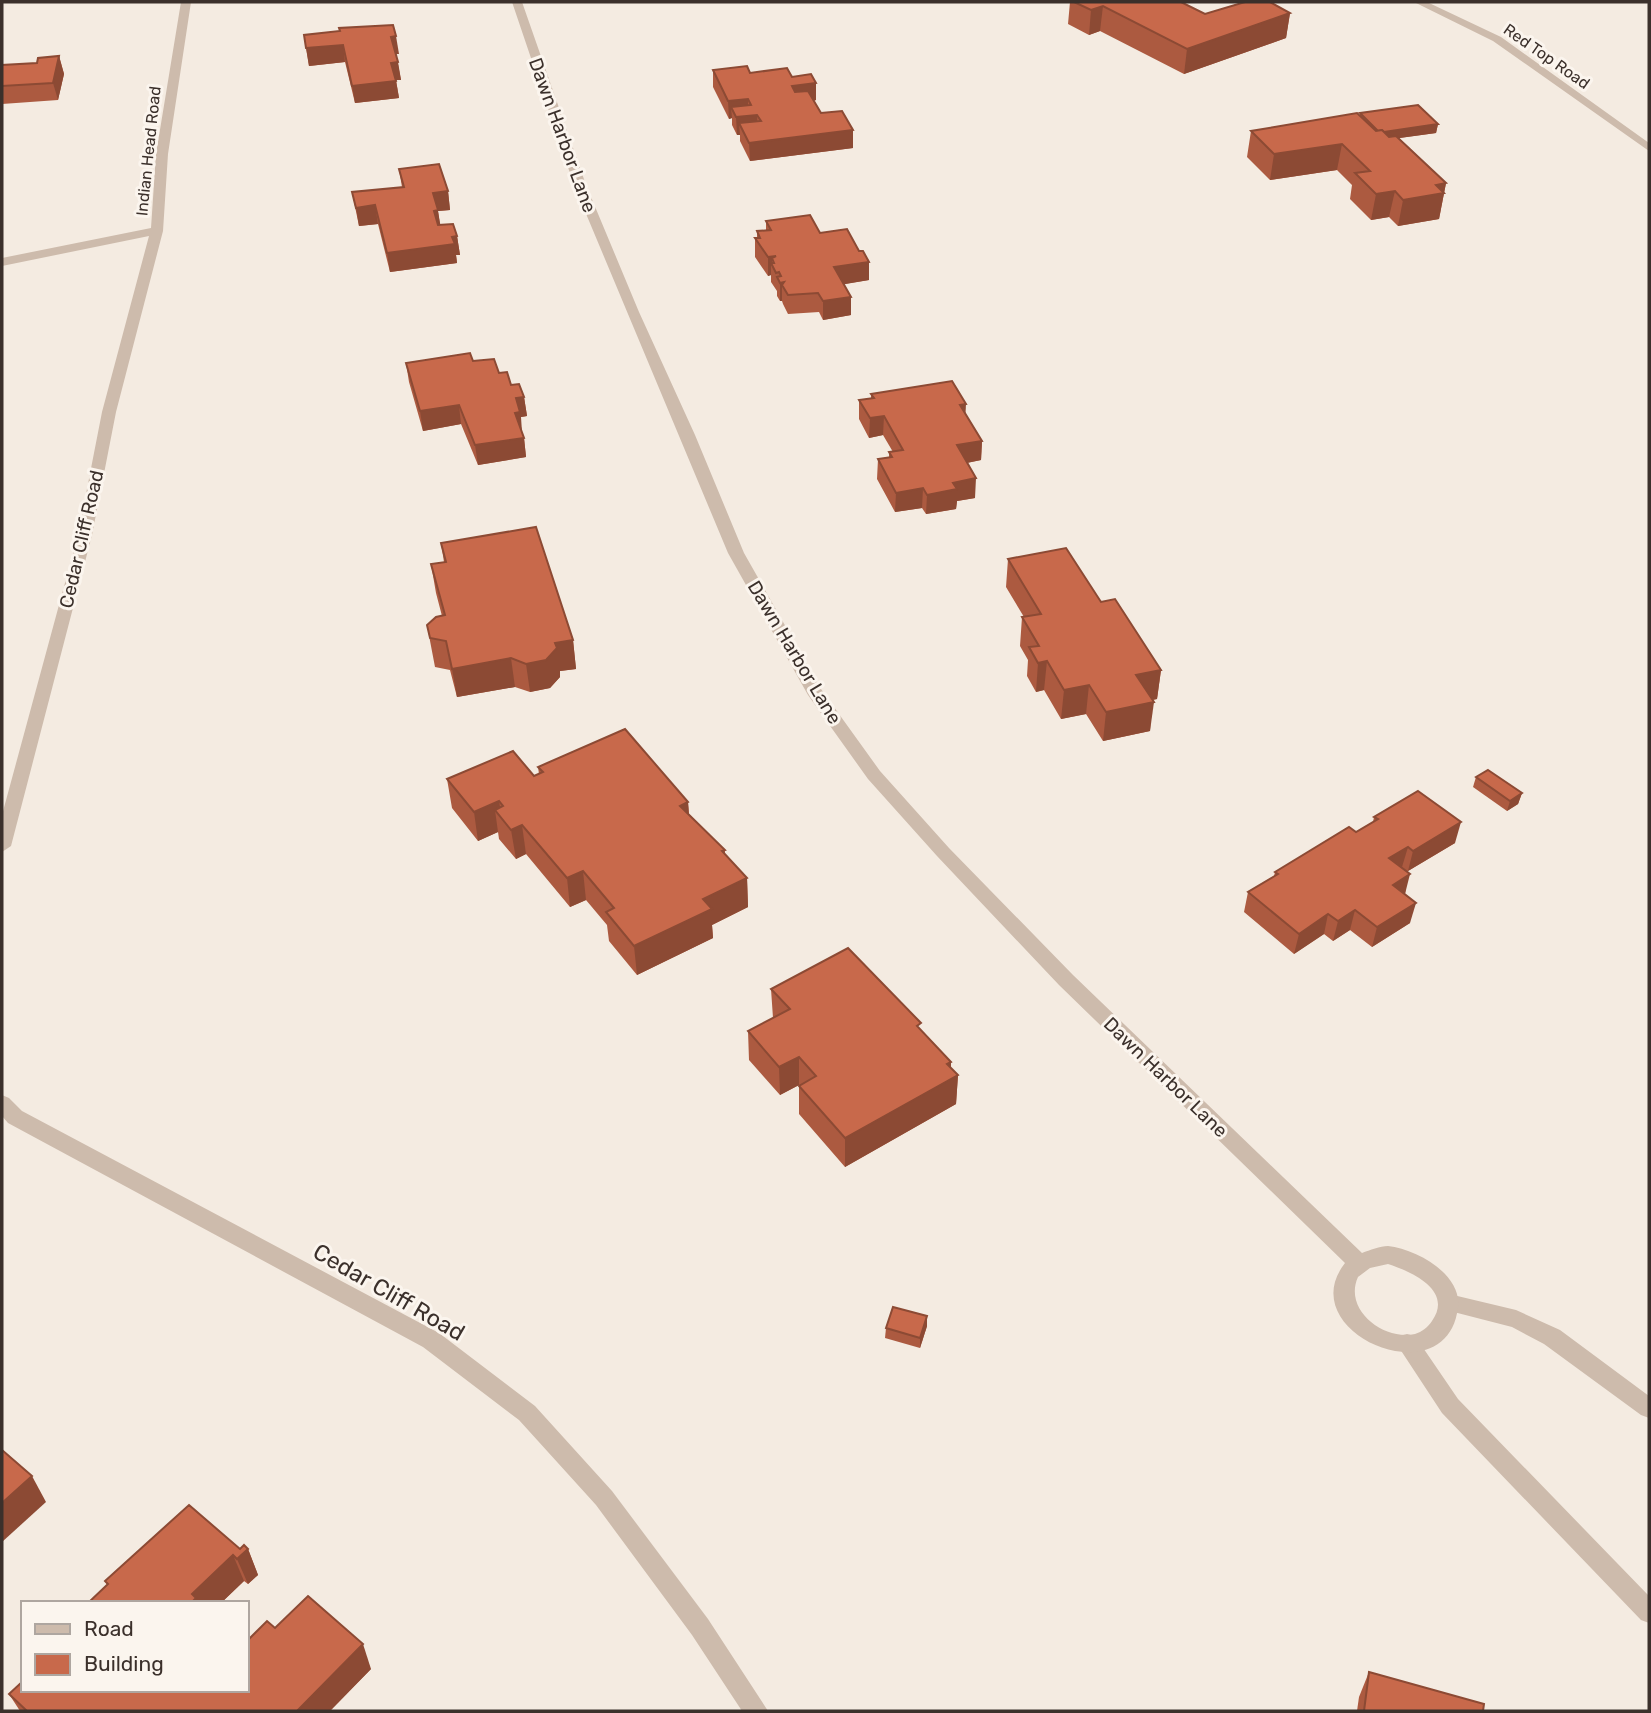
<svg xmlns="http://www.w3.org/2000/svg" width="1651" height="1713" viewBox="0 0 1651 1713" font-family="Rubik,sans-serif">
  <rect width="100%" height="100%" fill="#f4ebe1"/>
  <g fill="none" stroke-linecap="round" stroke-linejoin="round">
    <g fill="#cdbbac" fill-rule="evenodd">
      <polygon points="1414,2 1427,2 1501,37 1649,143 1649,151 1493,41"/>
      <polygon points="1449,1294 1516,1310 1560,1330 1649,1396 1649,1418 1641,1415 1544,1344 1512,1327 1442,1309 1438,1303 1442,1297"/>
      <polygon points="1407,1334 1415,1336 1458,1399 1649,1596 1649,1623 1641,1620 1442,1413 1396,1343 1399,1336"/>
    </g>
    <g fill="#cdbbac" fill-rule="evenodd">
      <polygon points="181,2 191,2 168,154 163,231 116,412 92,535 11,846 2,852 2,815 78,535 102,412 149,236 2,266 2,258 151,228 156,154"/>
      <path d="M512 2H522L586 185 639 312 695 435 744 553 821 689 880 771 949 848 1073 975 1362 1253C1370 1250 1380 1246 1388 1246 1416 1249 1462 1274 1458 1307 1448 1399 1290 1333 1345 1263L1059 985 937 856 868 779 808 695 728 553 574 185ZM1388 1264C1410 1271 1454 1290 1432 1321 1428 1327 1422 1332 1415 1334 1384 1341 1343 1310 1358 1277L1370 1268Z"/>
      <polygon points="2,1095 9,1098 22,1111 439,1333 535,1406 612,1491 708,1619 768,1711 742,1711 692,1635 596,1505 519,1420 423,1347 8,1123 2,1116"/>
    </g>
  </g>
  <g fill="#ac5a40">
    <polygon points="1070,2 1181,2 1205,14 1290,13 1286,38 1184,74 1100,31 1089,35 1068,24"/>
    <polygon points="304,35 399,54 396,54 401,80 396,80 399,98 355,103 345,62 309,66"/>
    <polygon points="59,56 64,74 58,100 2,104 2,65 37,63"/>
    <polygon points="713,70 792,77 816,100 814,101 821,113 853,130 853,148 750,161 740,141 740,135 737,135 732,125 732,118 729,119 713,87"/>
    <polygon points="1360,113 1438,124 1436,133 1399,138 1446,183 1439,219 1398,226 1389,217 1371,220 1350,199 1352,185 1337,170 1270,180 1247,157 1251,131 1360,115"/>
    <polygon points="399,169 448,191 450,210 438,211 440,225 457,236 460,255 456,255 457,263 390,272 378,224 359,226 352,192 402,187"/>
    <polygon points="766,221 820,233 869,280 844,284 851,297 851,315 823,320 819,312 788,314 783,304 782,301 780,301 777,296 777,291 771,282 771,275 768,276 755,257 755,238 757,238 757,231 766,230"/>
    <polygon points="473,361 499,373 524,397 527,416 521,417 521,432 524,438 526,457 478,465 461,424 423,431 409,382 406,363"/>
    <polygon points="871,394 965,413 982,441 981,460 967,463 975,498 957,501 956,509 926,514 922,508 895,512 877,479 878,459 889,457 889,452 893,452 883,435 869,438 859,419 859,400 871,398"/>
    <polygon points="441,543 573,640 576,669 560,671 560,677 550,688 530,692 515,687 457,697 450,670 435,667 427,625 442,616 436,593 431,564 444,562"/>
    <polygon points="1008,559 1101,602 1161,670 1157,699 1152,700 1150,731 1103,741 1086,714 1061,719 1044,690 1036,692 1027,676 1028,660 1020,646 1022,617 1024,617 1006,587"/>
    <polygon points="538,767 688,802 689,814 725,850 725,855 747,878 748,907 712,925 713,938 637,975 609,941 607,925 586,900 570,907 526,854 516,859 499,839 498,832 478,841 452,808 447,779 534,776 539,774"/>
    <polygon points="1476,777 1522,793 1518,804 1507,811 1473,787"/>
    <polygon points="1374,817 1455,843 1408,871 1405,894 1410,923 1372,947 1350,930 1333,941 1324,934 1294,954 1244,912 1248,892 1274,876 1275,872 1356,832 1373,822"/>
    <polygon points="771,989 921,1030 951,1062 951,1068 958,1075 956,1104 845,1167 799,1114 799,1085 780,1095 749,1060 748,1031 773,1018"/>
    <polygon points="927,1316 927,1326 920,1348 885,1338 886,1328"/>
    <polygon points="240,1549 248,1549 258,1575 248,1584 244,1581 221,1603 88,1603 107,1585 105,1581"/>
    <polygon points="275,1628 371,1669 330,1711 20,1711 9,1694 247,1690"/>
    <polygon points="1369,1672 1483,1711 1357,1711 1359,1697"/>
  </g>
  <g fill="#8c4a34">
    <polygon points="1103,6 1100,31 1089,35 1091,10"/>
    <polygon points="1290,13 1286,38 1184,74 1187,49"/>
    <polygon points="396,36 399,54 394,54 391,37"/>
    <polygon points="343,45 345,62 309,66 306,48"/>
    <polygon points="59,56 64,74 58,100 53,83"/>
    <polygon points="398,62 401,80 394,80 391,63"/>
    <polygon points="396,81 399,98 355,103 352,86"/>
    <polygon points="816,83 816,100 792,103 792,86"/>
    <polygon points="748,99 748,116 757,115 758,133 739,123 740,135 737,135 736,117 731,107 732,118 729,119 728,101"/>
    <polygon points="1438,124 1436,133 1378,141 1379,132"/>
    <polygon points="853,130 853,148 750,161 749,143"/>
    <polygon points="1342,144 1337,170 1270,180 1274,154"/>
    <polygon points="1446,183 1439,219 1398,226 1403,200 1436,185"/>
    <polygon points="448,191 450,210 438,211 441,229 437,229 433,193"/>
    <polygon points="1395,191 1389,217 1371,220 1376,194"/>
    <polygon points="375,205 378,224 359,226 356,208"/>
    <polygon points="457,236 460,255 456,255 457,263 390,272 387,253"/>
    <polygon points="776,256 776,274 774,263 772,258 772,266 771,263 771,275 768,276 768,257"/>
    <polygon points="869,262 869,280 834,286 834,267"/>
    <polygon points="784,282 782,285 782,301 780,301 780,283"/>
    <polygon points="851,297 851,315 823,320 823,301"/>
    <polygon points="524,397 527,416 521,417 522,432 517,432 515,413 516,398"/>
    <polygon points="966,404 965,423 960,405"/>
    <polygon points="459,405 461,424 423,431 420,411"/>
    <polygon points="884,416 883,435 869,438 870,418"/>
    <polygon points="524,438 526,457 478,465 475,445"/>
    <polygon points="982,441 981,460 956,465 957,445"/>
    <polygon points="976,478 975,498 957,501 956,509 926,514 927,495 953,483"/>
    <polygon points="923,488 922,508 895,512 896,493"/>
    <polygon points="573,640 576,669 560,671 560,677 550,688 530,692 526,664 555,643"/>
    <polygon points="511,658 515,687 457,697 452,669"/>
    <polygon points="1047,661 1044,690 1036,692 1038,663"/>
    <polygon points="1161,670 1157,699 1132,704 1136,675"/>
    <polygon points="1089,685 1086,714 1061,719 1064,690"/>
    <polygon points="1154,702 1150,731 1103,741 1106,712"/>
    <polygon points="1522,793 1518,804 1507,811 1510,801"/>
    <polygon points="499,801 502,819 495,810 498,832 478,841 474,812"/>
    <polygon points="688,802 690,831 680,806"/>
    <polygon points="1461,822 1455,843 1408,871 1413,851"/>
    <polygon points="522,825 526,854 516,859 511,830"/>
    <polygon points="1408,847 1402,867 1389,858"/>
    <polygon points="583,871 586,900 570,907 567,878"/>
    <polygon points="1410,874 1405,894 1393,885"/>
    <polygon points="747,878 748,907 712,925 713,938 637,975 634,946 703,899"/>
    <polygon points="1416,903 1410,923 1372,947 1377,927"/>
    <polygon points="1355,910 1350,930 1333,941 1338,921"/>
    <polygon points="1328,914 1324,934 1294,954 1299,934"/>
    <polygon points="799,1057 799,1085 780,1095 779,1067"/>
    <polygon points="951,1062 950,1079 958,1075 956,1104 845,1167 845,1138"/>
    <polygon points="927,1316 927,1326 920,1348 920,1338"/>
    <polygon points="32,1476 46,1502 2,1542 2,1503"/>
    <polygon points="248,1549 258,1575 248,1584 237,1559"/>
    <polygon points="233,1555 244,1581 221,1603 191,1603 192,1594"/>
    <polygon points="363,1644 371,1669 330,1711 297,1711"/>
  </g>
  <g fill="#c8694b" stroke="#8c4a34" stroke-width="2">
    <polygon points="1074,2 1181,2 1205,14 1245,2 1270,2 1290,13 1187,49 1103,6 1091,10"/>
    <polygon points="393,25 396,36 391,37 398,62 391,63 396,81 352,86 343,45 306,48 304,35 340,31 339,28"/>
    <polygon points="59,56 53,83 2,86 2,65 37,63 38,58"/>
    <polygon points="747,66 750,73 787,68 792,77 811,74 816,83 792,86 795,92 808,91 821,113 842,111 853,130 749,143 739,123 761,121 757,115 736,117 731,107 751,105 748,99 728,101 713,70"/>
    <polygon points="1418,105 1438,124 1384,132 1382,130 1378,131 1360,113"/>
    <polygon points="1357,113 1376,131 1382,130 1389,137 1396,136 1446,183 1436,185 1444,193 1403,200 1395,191 1376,194 1355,173 1370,171 1342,144 1274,154 1251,131"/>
    <polygon points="439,164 448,191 433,193 438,210 434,211 438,225 453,224 457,236 452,237 455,244 387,253 375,205 356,208 352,192 404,187 399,169"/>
    <polygon points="810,215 820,233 847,229 859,251 863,251 869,262 834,267 851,297 823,301 818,293 788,295 782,285 784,282 780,283 777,277 781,276 779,272 776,273 771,263 774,263 772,258 776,256 768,257 755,238 760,238 757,231 771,230 766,221"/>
    <polygon points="470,353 473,361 494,359 499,373 507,372 511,385 519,384 524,397 516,398 520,412 515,413 524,438 475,445 459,405 420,411 406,363"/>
    <polygon points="952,381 966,404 960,405 982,441 957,445 976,478 953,483 957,489 927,495 923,488 896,493 878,459 892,457 889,452 903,450 884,416 870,418 859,400 874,398 871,394"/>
    <polygon points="536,527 573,640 555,643 557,648 546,660 526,664 511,658 452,669 446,641 430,638 427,625 436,617 445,615 431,564 446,562 441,543"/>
    <polygon points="1066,548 1101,602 1115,599 1161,670 1136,675 1154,702 1106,712 1089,685 1064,690 1047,661 1038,663 1029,647 1039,646 1022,617 1041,614 1008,559"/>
    <polygon points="625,729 688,802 680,806 725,850 722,851 747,878 703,899 712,909 634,946 606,912 614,908 583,871 567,878 522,825 511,830 495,810 503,806 499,801 474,812 447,779 513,751 534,776 543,772 538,767"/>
    <polygon points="1488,770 1522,793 1510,801 1476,777"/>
    <polygon points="1418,791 1461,822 1413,851 1408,847 1389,858 1410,874 1393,885 1416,903 1377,927 1355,910 1338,921 1328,914 1299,934 1248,892 1278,874 1275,872 1349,827 1356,832 1378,819 1374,817"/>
    <polygon points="848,948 921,1023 917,1026 951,1062 947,1064 958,1075 845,1138 799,1086 816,1076 799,1057 779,1067 748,1031 790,1009 771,989"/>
    <polygon points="893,1307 927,1316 920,1338 886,1328"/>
    <polygon points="2,1450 32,1476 2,1503"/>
    <polygon points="189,1505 240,1549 244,1545 248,1549 237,1559 233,1555 192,1594 196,1598 191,1603 88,1603 108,1584 105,1581"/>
    <polygon points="308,1596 363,1644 297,1711 27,1711 9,1694 23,1681 23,1690 247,1690 247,1641 267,1621 275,1628"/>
    <polygon points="1369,1672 1484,1704 1483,1711 1364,1711"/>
  </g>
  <g text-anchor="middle" stroke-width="6" stroke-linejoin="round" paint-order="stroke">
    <g font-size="16" fill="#3b302b" stroke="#fbf5ee">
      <text transform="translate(1547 56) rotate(35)" y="6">Red Top Road</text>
      <text transform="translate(148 151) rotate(-84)" y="6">Indian Head Road</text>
    </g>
    <g font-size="19" fill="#3b302b" stroke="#fbf5ee">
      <text transform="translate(563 135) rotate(70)" y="7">Dawn Harbor Lane</text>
      <text transform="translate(81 539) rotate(-77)" y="7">Cedar Cliff Road</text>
      <text transform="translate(795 652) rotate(59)" y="7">Dawn Harbor Lane</text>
      <text transform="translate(1166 1077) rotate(44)" y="7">Dawn Harbor Lane</text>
    </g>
    <g font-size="23" fill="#3b302b" stroke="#fbf5ee">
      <text transform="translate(389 1292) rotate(30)" y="8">Cedar Cliff Road</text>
    </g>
  </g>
  <rect width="1651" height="1713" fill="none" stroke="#3b302b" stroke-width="7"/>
  <rect x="21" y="1601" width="228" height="91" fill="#fbf5ee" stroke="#aea6a0" stroke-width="2"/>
  <rect x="35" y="1624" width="35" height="10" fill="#cdbbac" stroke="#aea6a0" stroke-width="2"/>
  <text x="84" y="1636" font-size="21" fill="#3b302b">Road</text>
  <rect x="35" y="1654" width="35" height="21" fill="#c8694b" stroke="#aea6a0" stroke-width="2"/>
  <text x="84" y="1671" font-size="21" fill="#3b302b">Building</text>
</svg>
